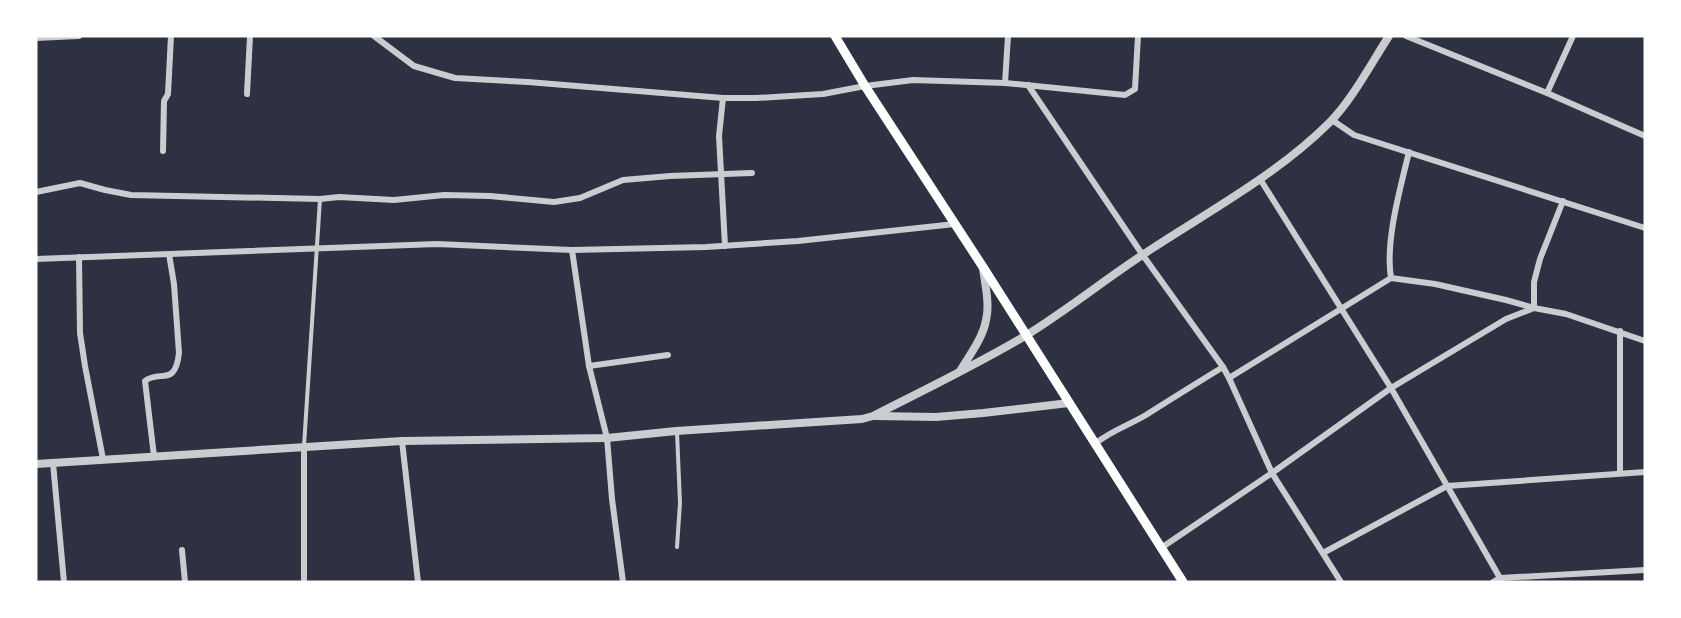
<svg xmlns="http://www.w3.org/2000/svg" width="1681" height="618" viewBox="0 0 1681 618" font-family="'Fira Sans',sans-serif">
  <rect width="100%" height="100%" fill="#2d3142"/>
  <g fill="none" stroke-linecap="round" stroke-linejoin="round">
    <g stroke="#caccd0" stroke-width="4">
      <polyline points="677,432 680,503 677,547"/>
      <polyline points="304,446 320,199"/>
    </g>
    <g stroke="#caccd0" stroke-width="6">
      <polyline points="374,36 414,66 455,78 528,82 723,98 756,98 823,94 865,86 913,80 1005,83 1125,95 1135,89 1138,36"/>
      <polyline points="1406,36 1547,93 1645,136"/>
      <polyline points="36,38 79,36"/>
      <polyline points="1005,83 1008,36"/>
      <polyline points="1028,85 1142,254 1223,367 1229,378 1272,473 1341,582"/>
      <polyline points="1547,93 1573,36"/>
      <polyline points="247,94 250,36"/>
      <polyline points="723,98 719,136 725,246"/>
      <polyline points="1332,120 1354,135 1645,228"/>
      <polyline points="163,151 164,101 168,94 171,36"/>
      <polyline points="1260,179 1391,388 1500,578"/>
      <polyline points="36,192 80,183 105,190 131,195 320,199 339,197 394,200 444,195 490,196 554,202 580,198 623,180 670,176 752,173"/>
      <polyline points="572,250 589,366 607,438 612,499 623,582"/>
      <polyline points="79,257 80,333 85,366 103,459"/>
      <polyline points="36,259 437,244 572,250 706,247 798,241 955,224"/>
      <path d="M1391 278C1385 242 1400 189 1409 152"/>
      <polyline points="1620,331 1620,473"/>
      <polyline points="589,366 668,355"/>
      <polyline points="1229,378 1391,278 1435,284 1506,300 1534,308 1534,282 1540,259 1563,201"/>
      <polyline points="402,441 418,582"/>
      <path d="M1096 443C1111 431 1129 425 1146 415 1171 399 1197 383 1223 367"/>
      <polyline points="304,447 304,582"/>
      <path d="M154 456 145 381C160 369 175 388 179 353L174 284 169 254"/>
      <polyline points="53,463 64,582"/>
      <polyline points="1161,548 1272,473 1391,388 1506,319 1534,308 1566,314 1645,341"/>
      <polyline points="182,550 185,582"/>
      <polyline points="1323,553 1447,486 1645,472"/>
      <polyline points="1493,582 1500,578 1645,570"/>
    </g>
    <g stroke="#caccd0" stroke-width="8">
      <path d="M960 371C969 356 983 338 986 320 990 304 985 284 983 268"/>
      <polyline points="876,416 936,417 983,413 1069,403"/>
      <path d="M36 464 402 441 607 438 676 431 862 419 873 416C924 390 976 365 1025 336 1069 309 1109 276 1153 248 1213 209 1279 173 1330 122 1352 100 1372 62 1389 36"/>
    </g>
    <polyline stroke="#fff" stroke-width="9" points="835,36 865,86 983,267 1183,582"/>
  </g>
  <rect width="1681" height="618" fill="none" stroke="#ffffff" stroke-width="75"/>
</svg>
